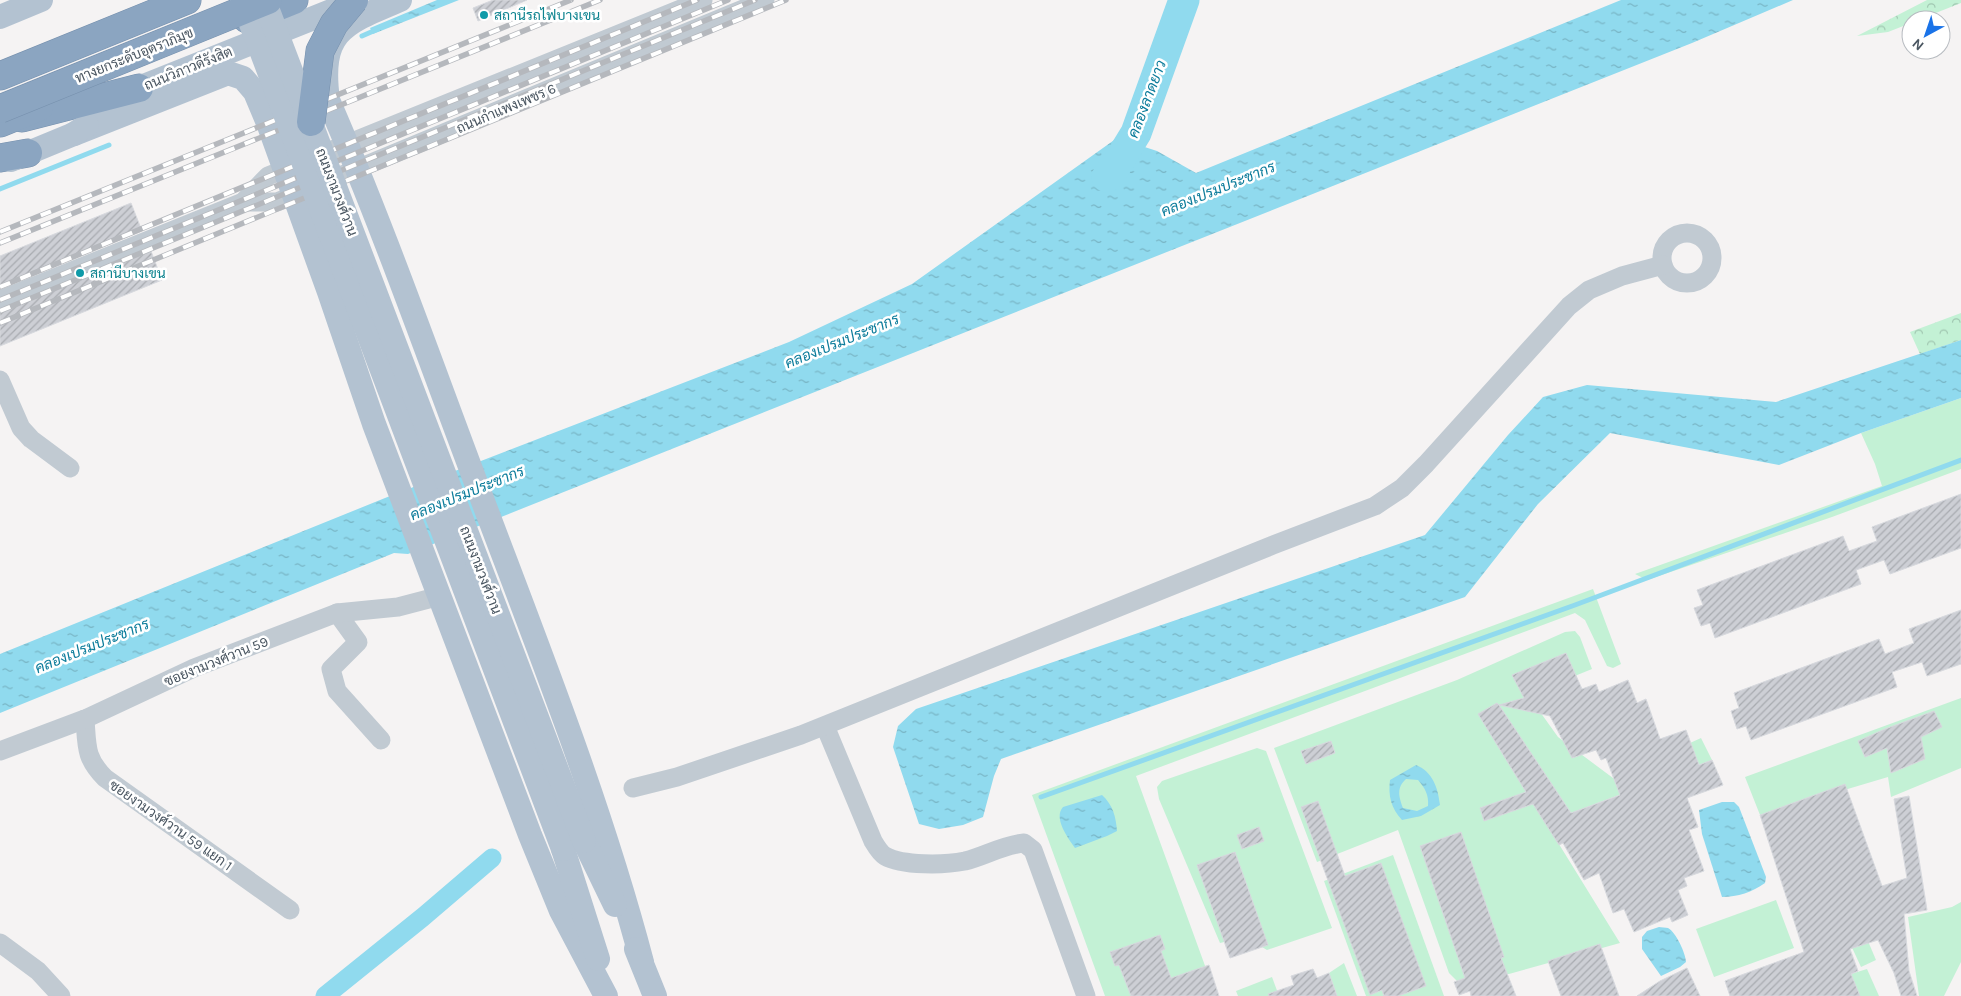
<svg xmlns="http://www.w3.org/2000/svg" width="1961" height="996" viewBox="0 0 1961 996" font-family="Karla,Sarabun,sans-serif">
  <defs>
    <pattern id="forest-crowns" width="20" height="18" patternUnits="userSpaceOnUse" patternTransform="scale(1.25)"><rect width="20" height="18" fill="#c3f1d5"/><path d="M2 6a3 3 0 1 1 6 0M12 15a3 3 0 1 1 6 0" fill="none" stroke="#a0c6b0"/></pattern>
    <pattern id="water-ripples" width="26" height="14" patternUnits="userSpaceOnUse" patternTransform="scale(1.25)"><rect width="26" height="14" fill="#90daee"/><path d="M2 4q2-2 4 0t4 0M15 11q2-2 4 0t4 0" fill="none" stroke="#78b4c4"/></pattern>
    <pattern id="building-hatch" width="6" height="6" patternUnits="userSpaceOnUse" patternTransform="scale(1.25)"><rect width="6" height="6" fill="#cdcfd5"/><path d="M-1 1l2-2M0 6l6-6M5 7l2-2" fill="none" stroke="#a8abb0"/></pattern>
  </defs>
  <rect width="100%" height="100%" fill="#f5f3f3"/>
  <g fill="#c3f1d5">
    <polygon points="1961,398 1961,469 1832,517 1647,580 1635,574 1882,486 1875,464 1861,433"/>
    <polygon points="1593,589 1621,664 1613,668 1607,666 1585,620 1575,613 1136,776 1216,996 1105,996 1032,795"/>
    <polygon points="1575,631 1580,637 1592,669 1528,695 1558,737 1613,778 1701,738 1712,760 1571,813 1498,704 1520,781 1620,943 1509,974 1457,981 1449,973 1398,830 1317,862 1274,748 1457,680 1565,632"/>
    <polygon points="1961,698 1961,768 1891,797 1888,777 1760,815 1745,777"/>
    <polygon points="1257,748 1266,751 1332,928 1267,950 1245,937 1220,943 1159,799 1157,787 1162,781"/>
    <polygon points="1393,855 1444,996 1366,996 1324,881"/>
    <polygon points="1776,900 1794,948 1714,977 1696,929"/>
    <polygon points="1961,902 1961,962 1944,996 1919,996 1908,917 1952,907"/>
    <polygon points="1865,934 1876,960 1861,967 1849,941"/>
    <polygon points="1344,963 1357,996 1337,996 1329,973"/>
    <polygon points="1867,969 1879,996 1801,996 1799,990"/>
    <polygon points="1272,977 1279,996 1238,996 1236,991"/>
  </g>
  <g fill="url(#forest-crowns)">
    <polygon points="1927,0 1961,0 1961,3 1918,20 1911,20 1911,23 1888,32 1857,36"/>
    <polygon points="1961,313 1961,340 1920,354 1910,332"/>
  </g>
  <g fill="url(#water-ripples)" fill-rule="evenodd">
    <polygon points="437,0 459,0 373,34 370,28"/>
    <polygon points="1621,0 1793,0 1692,43 408,554 394,553 0,713 0,654 385,498 789,342 912,284 1117,138 1157,151 1196,173"/>
    <polygon points="1961,340 1961,398 1861,433 1779,465 1610,433 1538,504 1465,597 1001,759 994,776 983,817 963,825 939,829 919,824 893,747 898,726 916,709 1425,535 1508,435 1543,397 1587,385 1776,402"/>
    <path d="M1416 765C1433 772 1438 788 1440 805L1421 816 1402 820C1391 808 1388 796 1390 780ZM1406 779 1418 780C1425 788 1429 795 1428 806L1417 811 1403 808C1399 797 1396 788 1406 779Z"/>
    <path d="M1102 795C1113 805 1116 817 1117 831L1107 836 1075 848C1068 838 1053 818 1063 807Z"/>
    <path d="M1722 802H1734L1739 807 1766 877 1765 883C1752 892 1738 897 1722 897L1702 834 1699 810Z"/>
    <path d="M1659 927C1661 927 1666 928 1668 928 1676 932 1686 954 1686 962L1680 967 1661 976 1642 949V937L1647 931Z"/>
  </g>
  <g fill="none" stroke-linecap="round" stroke-linejoin="round">
    <g stroke="#90daee" stroke-width="5">
      <polyline points="362,36 378,29"/>
      <polyline points="0,189 109,145"/>
      <polyline points="1041,797 1575,605 1961,460"/>
    </g>
    <polyline stroke="#90daee" stroke-width="19" points="325,996 423,917 492,858"/>
    <polyline stroke="#90daee" stroke-width="31" points="1107,177 1117,164 1136,133 1184,0"/>
  </g>
  <g fill="url(#building-hatch)" stroke="#d7d9de" fill-rule="evenodd">
    <polygon points="493,0 527,0 478,21 473,8"/>
    <polygon points="131,203 142,231 0,288 0,256"/>
    <polygon points="151,251 162,280 0,346 0,311"/>
    <polygon points="1961,494 1961,548 1890,574 1884,560 1856,570 1861,584 1715,638 1710,623 1701,626 1694,608 1703,605 1697,590 1843,536 1849,551 1877,541 1872,527"/>
    <polygon points="1961,610 1961,664 1927,676 1922,662 1892,672 1897,687 1751,740 1746,726 1737,729 1731,711 1739,708 1734,693 1879,639 1885,654 1914,643 1909,629"/>
    <path d="M1566 653 1582 689 1596 684 1599 692 1628 680 1637 703 1646 699 1660 739 1686 730 1699 765 1712 760 1723 785 1687 798 1698 827 1689 830 1704 871 1684 878 1687 886 1678 890 1688 915 1672 922 1670 917 1634 932 1624 909 1613 913 1599 873 1584 880 1563 843 1559 845 1533 804 1484 821 1480 808 1526 792 1478 714 1497 703 1499 705 1524 698 1512 675ZM1499 705 1550 716 1572 758 1596 750 1601 760 1606 758 1620 795 1571 813Z"/>
    <polygon points="1934,711 1942,727 1921,737 1925,759 1891,773 1887,748 1865,757 1858,741 1885,729"/>
    <polygon points="1331,741 1335,753 1306,764 1301,751"/>
    <polygon points="1845,784 1882,886 1907,878 1894,799 1909,796 1927,910 1904,914 1909,971 1917,996 1901,996 1894,973 1878,940 1850,949 1858,971 1851,974 1860,996 1730,996 1725,981 1804,952 1760,815"/>
    <polygon points="1318,801 1345,876 1381,863 1426,986 1398,996 1384,996 1382,990 1370,995 1301,807"/>
    <polygon points="1259,827 1264,841 1242,849 1237,835"/>
    <polygon points="1461,832 1504,957 1501,958 1516,996 1471,996 1470,991 1459,995 1454,982 1465,978 1420,846"/>
    <polygon points="1235,852 1268,945 1230,958 1197,865"/>
    <polygon points="1160,935 1165,949 1161,951 1171,978 1209,965 1219,996 1131,996 1119,965 1115,966 1110,952"/>
    <polygon points="1600,944 1619,996 1561,996 1548,961"/>
    <polygon points="1687,968 1700,996 1637,996 1660,981"/>
    <polygon points="1313,969 1317,978 1329,973 1337,996 1269,996 1268,994 1294,985 1291,976"/>
  </g>
  <g fill="none" stroke-linecap="round" stroke-linejoin="round">
    <g stroke="#7690ad" stroke-width="29">
      <g id="highway">
        <polyline points="247,19 294,0"/>
        <polyline points="0,76 187,0"/>
        <polyline points="22,118 139,88"/>
        <polyline points="0,123 39,107"/>
        <polyline points="0,158 28,153"/>
      </g>
    </g>
    <g stroke="#c1cad2" stroke-width="19">
      <polyline points="243,202 268,176 703,0"/>
      <circle cx="1687" cy="258" r="25"/>
      <polyline points="0,300 243,202 277,202 765,0"/>
      <polyline points="0,380 21,428 31,439 70,468"/>
      <polyline points="337,613 358,642 331,669 337,691 381,740"/>
      <path d="M85 719C87 746 85 758 105 778L290 910"/>
      <path d="M825 726 873 841C876 846 880 853 885 856 902 866 945 865 965 861 985 856 1003 845 1024 843L1033 850 1086 996"/>
      <polyline points="0,751 85,719 194,668 337,613 398,607 440,596"/>
      <polyline points="633,788 677,777 801,735 1273,545 1375,506 1402,488 1426,464 1569,306 1589,290 1622,276 1663,265"/>
      <polyline points="0,943 38,971 61,996"/>
    </g>
    <g stroke="#b3c2d1" stroke-width="24">
      <path d="M400 0C343 24 319 31 328 100 384 229 431 364 481 496 539 650 600 803 642 962"/>
      <polyline points="0,17 41,0"/>
      <polyline points="124,99 139,88 356,1"/>
      <polyline points="74,134 228,73 243,78 255,92 268,123 329,292 374,424 530,835 561,911 606,996"/>
      <polyline points="11,160 74,134 87,125"/>
      <polyline points="584,841 615,905"/>
      <polyline points="563,849 598,959"/>
      <polyline points="636,949 655,996"/>
    </g>
    <use href="#highway" stroke="#8ba5c1" stroke-width="28"/>
    <g stroke="#b5b8bd" stroke-width="5.5">
      <g id="rail">
        <polyline points="0,232 571,0"/>
        <polyline points="0,243 600,0"/>
        <polyline points="0,287 697,0"/>
        <polyline points="0,300 728,0"/>
        <polyline points="0,311 755,0"/>
        <polyline points="0,323 786,0"/>
      </g>
    </g>
    <use href="#rail" stroke="#fff" stroke-width="4" stroke-dasharray="11" stroke-linecap="butt"/>
    <g stroke="#7690ad" stroke-width="29" stroke-linecap="butt">
      <g id="highway-bridge">
        <polyline points="0,109 268,0"/>
        <polyline points="311,122 320,51 334,24 354,0"/>
      </g>
    </g>
    <g stroke="#b3c2d1" stroke-width="24">
      <polyline points="242,0 563,849"/>
      <polyline points="264,0 584,841"/>
    </g>
    <use href="#highway-bridge" stroke="#8ba5c1" stroke-width="28"/>
  </g>
  <g fill="#0f9aa8" stroke="#fff" stroke-width="2">
    <circle cx="484" cy="15" r="5"/>
    <circle cx="80" cy="273" r="5"/>
  </g>
  <g text-anchor="middle" stroke-width="5" stroke-linejoin="round" paint-order="stroke">
    <g font-size="14" fill="#0d838f" stroke="#fff" text-anchor="start">
      <text x="494" y="20">สถานีรถไฟบางเขน</text>
      <text x="90" y="278">สถานีบางเขน</text>
    </g>
    <g font-size="14" fill="#4a5661" stroke="#fff">
      <text transform="translate(134 55) rotate(-22)" y="5">ทางยกระดับอุตราภิมุข</text>
      <text transform="translate(188 68) rotate(-22)" y="5">ถนนวิภาวดีรังสิต</text>
      <text transform="translate(506 108) rotate(-23)" y="5">ถนนกำแพงเพชร 6</text>
      <text transform="translate(337 192) rotate(69)" y="5">ถนนงามวงศ์วาน</text>
      <text transform="translate(481 570) rotate(69)" y="5">ถนนงามวงศ์วาน</text>
      <text transform="translate(216 661) rotate(-22)" y="5">ซอยงามวงศ์วาน 59</text>
      <text transform="translate(171 825) rotate(35)" y="5">ซอยงามวงศ์วาน 59 แยก 1</text>
    </g>
    <g font-size="15" font-style="italic" fill="#0c7c9b" stroke="#fff">
      <text transform="translate(1147 99) rotate(-69)" y="5">คลองลาดยาว</text>
      <text transform="translate(1218 189) rotate(-22)" y="5">คลองเปรมประชากร</text>
      <text transform="translate(842 341) rotate(-22)" y="5">คลองเปรมประชากร</text>
      <text transform="translate(467 493) rotate(-22)" y="5">คลองเปรมประชากร</text>
      <text transform="translate(92 646) rotate(-22)" y="5">คลองเปรมประชากร</text>
    </g>
  </g>
  <g transform="translate(1926 35) rotate(220)"><circle r="24" fill="#ffffff" stroke="#b7bbc0"/>
  <path d="M0-4L9 19L0 12L-9 19Z" fill="#1a73e8"/>
  <text y="-8" font-size="14" font-weight="bold" text-anchor="middle" fill="#4a5661">N</text>
  </g>
</svg>
